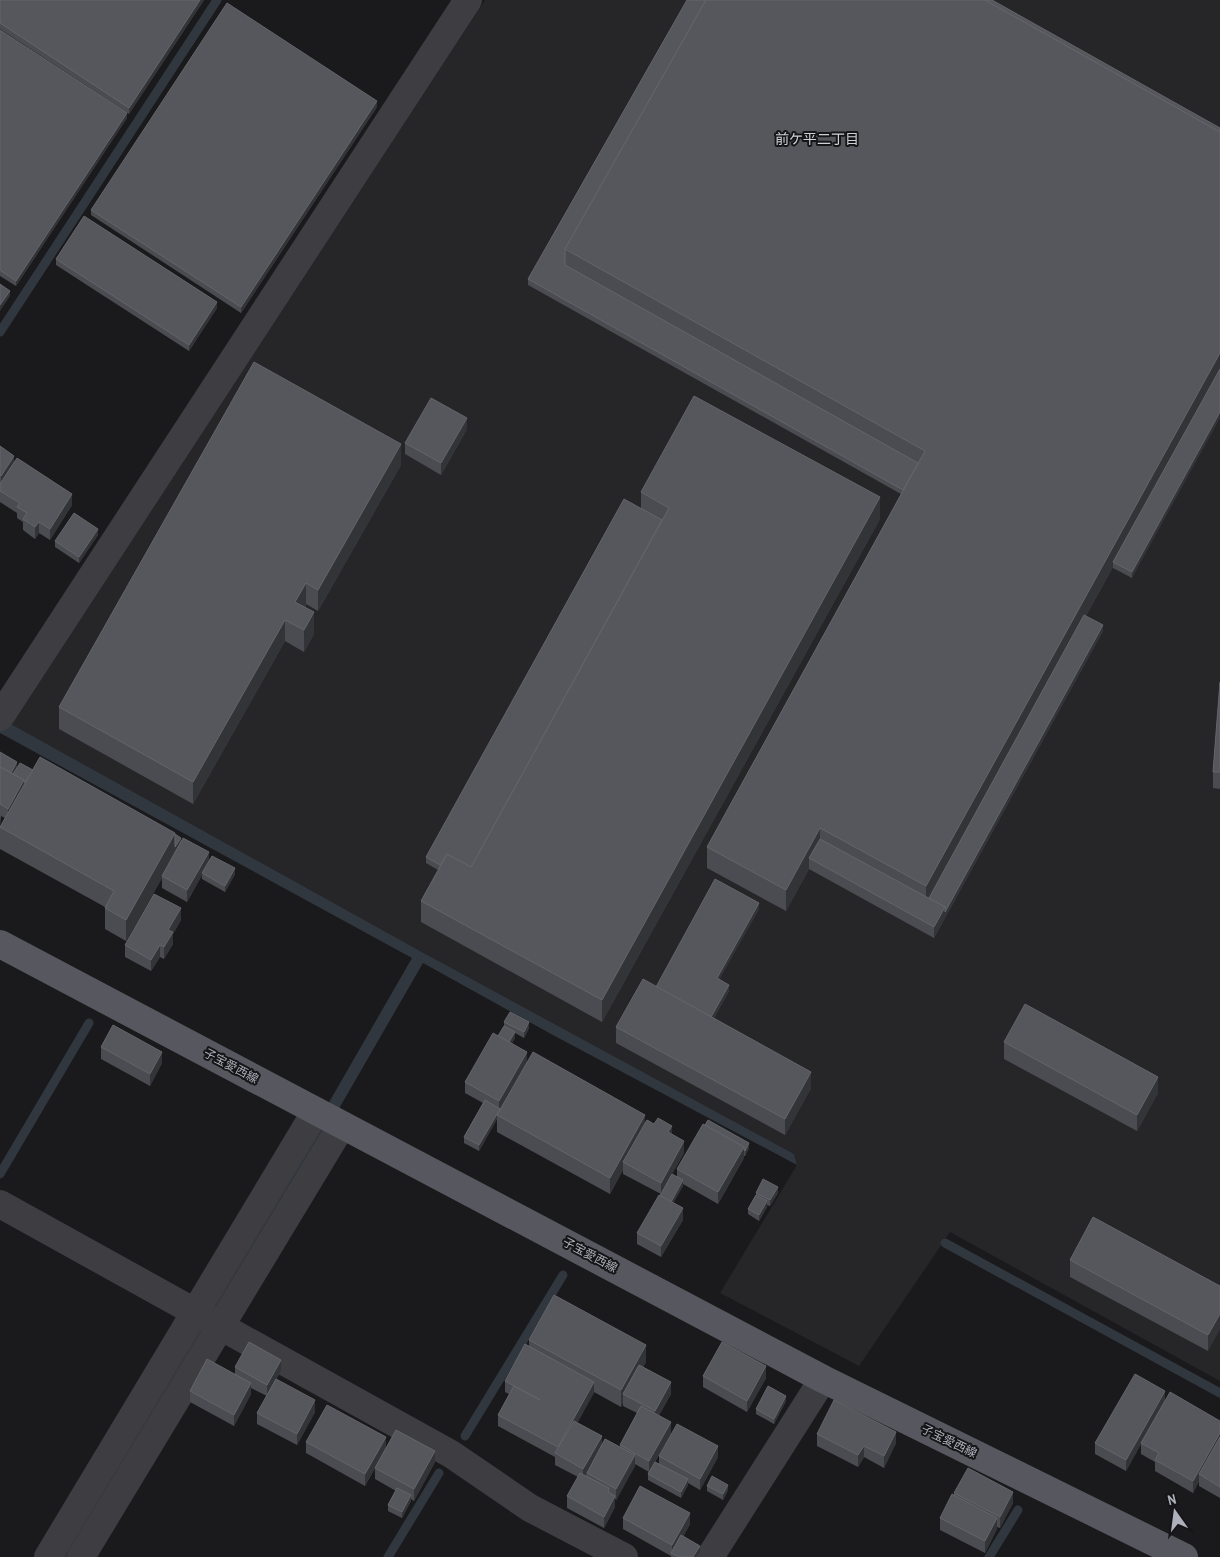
<svg xmlns="http://www.w3.org/2000/svg" width="1220" height="1557" viewBox="0 0 1220 1557" font-family="'Archivo Narrow','Noto Sans JP',sans-serif">
  <rect width="100%" height="100%" fill="#1a1a1c"/>
  <polygon fill="#262629" points="485,0 1220,0 1220,1381 950,1232 859,1366 720,1293 797,1165 794,1154 422,952 11,724"/>
  <polygon fill="#31373f" points="0,719 11,724 422,952 794,1154 797,1165 551,1034 423,963 318,1145 69,1557 57,1557 305,1144 412,958 0,733"/>
  <g fill="none" stroke-linecap="round" stroke-linejoin="round">
    <g stroke="#31373f" stroke-width="9">
      <polyline points="0,332 217,0"/>
      <polyline points="0,1174 89,1023"/>
      <polyline points="945,1243 1220,1393"/>
      <polyline points="465,1436 563,1275"/>
      <polyline points="388,1557 439,1473"/>
      <polyline points="989,1557 1018,1510"/>
    </g>
    <g stroke="#3d3d42" stroke-width="28">
      <polyline points="0,717 468,0"/>
      <polyline points="0,1204 451,1454 530,1508 624,1557"/>
      <polyline points="48,1557 316,1111"/>
      <polyline points="81,1557 342,1125"/>
      <polyline points="710,1557 823,1379"/>
    </g>
    <polyline stroke="#57585f" stroke-width="28" points="0,944 823,1379 1184,1557"/>
  </g>
  <g fill="#4b4c51" fill-rule="evenodd">
    <polygon points="0,0 204,0 129,114 0,29"/>
    <polygon points="687,0 1220,128 1132,578 1113,568 1113,567 1086,616 1103,631 934,938 809,869 786,911 707,868 707,847 901,494 528,285 528,279"/>
    <polygon points="0,30 127,118 16,286 0,276"/>
    <polygon points="377,107 241,313 91,215 91,210"/>
    <polygon points="56,259 217,308 189,351 56,265"/>
    <polygon points="467,429 441,475 405,454 405,443"/>
    <polygon points="0,446 14,463 72,505 50,540 39,533 35,539 23,530 23,522 17,518 17,513 0,502"/>
    <polygon points="401,465 318,611 306,604 305,607 314,634 304,652 285,641 193,804 59,729 59,707"/>
    <polygon points="641,492 880,519 602,1022 421,922 421,901 438,870 426,863 426,857 641,508"/>
    <polygon points="98,535 79,563 55,547 55,541"/>
    <polygon points="1220,682 1220,789 1213,788 1213,772"/>
    <polygon points="0,752 17,767 33,770 175,834 181,843 209,862 235,874 225,892 202,879 202,875 187,902 162,888 162,878 126,941 105,929 105,907 0,849 0,827 5,818 1,816 0,826"/>
    <polygon points="759,909 719,979 729,991 714,1018 811,1088 785,1135 616,1043 616,1027 656,987"/>
    <polygon points="181,920 173,934 173,944 164,959 160,957 151,971 125,957 125,945"/>
    <polygon points="504,1022 529,1028 524,1038 515,1033 515,1038 512,1043 527,1063 645,1123 672,1134 684,1153 672,1174 677,1177 677,1169 749,1148 745,1156 744,1156 744,1158 718,1204 683,1184 683,1186 673,1203 683,1220 661,1257 637,1244 637,1233 661,1194 623,1174 623,1170 610,1194 497,1132 497,1119 479,1151 464,1143 464,1137 483,1103 465,1093 465,1082 498,1036 504,1026"/>
    <polygon points="1004,1042 1158,1093 1137,1131 1004,1059"/>
    <polygon points="101,1047 162,1063 150,1086 101,1059"/>
    <polygon points="756,1193 778,1193 770,1206 767,1205 767,1207 759,1221 748,1214 748,1209 756,1195"/>
    <polygon points="1070,1260 1220,1286 1208,1351 1070,1277"/>
    <path d="M529 1340 646 1362 643 1367 671 1394 659 1415 671 1433 655 1462 659 1464V1456L718 1457 700 1490 688 1483V1485L681 1498 648 1480V1474L649 1472 635 1464V1466L615 1500V1507L604 1528 567 1508V1496L578 1477 555 1465V1457L498 1426V1415L509 1394 505 1392V1381L529 1346ZM594 1392 621 1407 623 1402V1406L637 1413 620 1445V1447L602 1446 577 1423Z"/>
    <polygon points="235,1367 281,1371 276,1379 315,1412 297,1445 257,1424 257,1413 267,1396 251,1388 251,1394 234,1426 190,1402 190,1391 235,1374"/>
    <polygon points="703,1376 766,1378 747,1412 703,1387"/>
    <polygon points="786,1401 774,1424 756,1414 756,1409"/>
    <polygon points="1165,1401 1220,1421 1220,1498 1199,1486 1199,1481 1193,1493 1155,1471 1155,1462 1141,1454 1141,1444 1126,1471 1095,1454 1095,1443"/>
    <polygon points="817,1434 896,1443 884,1468 864,1457 858,1467 817,1446"/>
    <polygon points="306,1442 386,1449 435,1462 414,1501 411,1499 411,1501 402,1518 388,1511 388,1505 396,1491 375,1479 375,1468 379,1461 365,1486 306,1453"/>
    <polygon points="707,1486 728,1490 723,1500 707,1491"/>
    <polygon points="954,1493 1013,1503 1000,1528 997,1527 997,1529 985,1553 940,1530 940,1518 954,1495"/>
    <polygon points="623,1518 690,1524 683,1537 700,1552 696,1557 671,1557 671,1556 623,1529"/>
  </g>
  <g fill="#333437">
    <polygon points="200,0 204,0 129,114 129,108"/>
    <polygon points="377,101 377,107 241,313 241,307"/>
    <polygon points="127,113 127,118 16,286 16,281"/>
    <polygon points="10,291 10,296 0,311 0,305"/>
    <polygon points="217,302 217,308 189,351 189,345"/>
    <polygon points="1220,353 1220,374 1113,562 1113,567 926,907 926,886"/>
    <polygon points="1220,412 1220,418 1132,578 1132,572"/>
    <polygon points="467,418 467,429 441,475 441,463"/>
    <polygon points="401,444 401,465 318,611 318,590"/>
    <polygon points="14,456 14,467 1,487 1,476"/>
    <polygon points="72,494 72,505 50,540 50,529"/>
    <polygon points="880,497 880,519 602,1022 602,1000"/>
    <polygon points="39,522 39,533 35,539 35,527"/>
    <polygon points="98,529 98,535 79,563 79,557"/>
    <polygon points="306,583 306,604 295,623 295,602"/>
    <polygon points="314,612 314,634 304,652 304,630"/>
    <polygon points="285,620 285,641 193,804 193,782"/>
    <polygon points="1103,625 1103,631 945,918 945,912"/>
    <polygon points="17,762 17,768 9,782 9,776"/>
    <polygon points="24,780 24,791 8,820 8,809"/>
    <polygon points="820,828 820,850 809,858 809,869 786,911 786,890"/>
    <polygon points="175,833 175,855 162,876 162,878 126,941 126,920"/>
    <polygon points="181,838 181,843 175,852 175,847"/>
    <polygon points="209,852 209,863 187,902 187,890"/>
    <polygon points="235,868 235,874 225,892 225,886"/>
    <polygon points="759,903 759,909 717,984 717,978"/>
    <polygon points="945,907 945,918 934,938 934,927"/>
    <polygon points="181,908 181,920 173,934 173,944 164,959 164,947 168,930"/>
    <polygon points="160,945 160,957 151,971 151,960"/>
    <polygon points="729,985 729,991 707,1030 707,1024"/>
    <polygon points="529,1022 529,1028 524,1038 524,1032"/>
    <polygon points="515,1032 515,1038 508,1050 508,1044"/>
    <polygon points="162,1052 162,1063 150,1086 150,1074"/>
    <polygon points="527,1052 527,1063 497,1115 497,1119 479,1151 479,1145 499,1110 499,1101"/>
    <polygon points="811,1072 811,1088 785,1135 785,1119"/>
    <polygon points="1158,1077 1158,1093 1137,1131 1137,1115"/>
    <polygon points="645,1115 645,1131 623,1162 623,1170 610,1194 610,1178"/>
    <polygon points="672,1126 672,1138 668,1132"/>
    <polygon points="684,1141 684,1153 661,1194 661,1183"/>
    <polygon points="749,1143 749,1148 745,1156 745,1151"/>
    <polygon points="744,1147 744,1158 718,1204 718,1192"/>
    <polygon points="683,1180 683,1186 670,1209 670,1203"/>
    <polygon points="778,1187 778,1193 770,1206 770,1200"/>
    <polygon points="767,1201 767,1207 759,1221 759,1215"/>
    <polygon points="683,1208 683,1220 661,1257 661,1246"/>
    <polygon points="1220,1314 1220,1330 1208,1351 1208,1335"/>
    <polygon points="646,1345 646,1362 627,1396 623,1394 623,1402 621,1407 621,1390"/>
    <polygon points="281,1360 281,1371 267,1396 267,1385"/>
    <polygon points="766,1366 766,1378 747,1412 747,1401"/>
    <polygon points="594,1382 594,1393 559,1456 558,1455 558,1447"/>
    <polygon points="671,1382 671,1394 655,1423 655,1411"/>
    <polygon points="251,1383 251,1394 234,1426 234,1415"/>
    <polygon points="1165,1391 1165,1402 1141,1443 1141,1444 1126,1471 1126,1460"/>
    <polygon points="786,1396 786,1401 774,1424 774,1419"/>
    <polygon points="315,1400 315,1412 297,1445 297,1434"/>
    <polygon points="671,1422 671,1433 649,1472 649,1461"/>
    <polygon points="896,1432 896,1443 884,1468 884,1456"/>
    <polygon points="1220,1433 1220,1444 1199,1474 1199,1481 1193,1493 1193,1481"/>
    <polygon points="602,1436 602,1447 583,1480 583,1469"/>
    <polygon points="386,1437 386,1449 365,1486 365,1474"/>
    <polygon points="718,1446 718,1457 700,1490 700,1479"/>
    <polygon points="864,1446 864,1457 858,1467 858,1455"/>
    <polygon points="435,1451 435,1462 414,1501 414,1489"/>
    <polygon points="635,1455 635,1466 616,1501 616,1489"/>
    <polygon points="688,1479 688,1485 681,1498 681,1492"/>
    <polygon points="728,1485 728,1490 723,1500 723,1494"/>
    <polygon points="1013,1492 1013,1503 1000,1528 1000,1517"/>
    <polygon points="411,1495 411,1501 402,1518 402,1512"/>
    <polygon points="615,1496 615,1507 604,1528 604,1517"/>
    <polygon points="690,1513 690,1524 673,1554 672,1553 672,1545"/>
    <polygon points="997,1518 997,1529 985,1553 985,1541"/>
    <polygon points="700,1546 700,1552 696,1557 693,1557"/>
  </g>
  <g fill="#56575c" stroke="#64656b">
    <polygon points="0,0 200,0 129,108 0,23"/>
    <polygon points="687,0 706,0 565,249 565,265 918,463 903,490 528,279"/>
    <polygon points="706,0 985,0 1220,132 1220,353 926,886 820,828 786,890 707,847 925,451 565,249"/>
    <polygon points="985,0 992,0 1220,128 1220,132"/>
    <polygon points="227,3 377,101 241,307 91,210"/>
    <polygon points="0,30 127,113 16,281 0,270"/>
    <polygon points="84,216 217,302 189,345 56,259"/>
    <polygon points="0,284 10,291 0,305"/>
    <polygon points="254,362 401,444 318,590 306,583 295,602 314,612 304,630 285,620 193,782 59,707"/>
    <polygon points="1220,369 1220,412 1132,572 1113,562"/>
    <polygon points="694,396 880,497 602,1000 421,901 447,854 471,867 669,508 641,492"/>
    <polygon points="431,398 467,418 441,463 405,443"/>
    <polygon points="0,446 14,456 1,476 0,475"/>
    <polygon points="17,458 72,494 50,529 39,522 35,527 23,519 27,513 17,507 20,503 0,491 0,484"/>
    <polygon points="624,499 662,520 471,867 447,854 440,865 426,857"/>
    <polygon points="74,513 98,529 79,557 55,541"/>
    <polygon points="1084,615 1103,625 945,912 945,907 929,898"/>
    <polygon points="1220,682 1220,772 1213,772"/>
    <polygon points="0,752 17,762 11,773 0,767"/>
    <polygon points="40,757 175,833 126,920 105,908 114,891 0,827"/>
    <polygon points="20,763 33,770 25,782 23,781 24,780 13,774"/>
    <polygon points="0,767 24,780 8,809 0,804"/>
    <polygon points="175,834 181,838 175,847"/>
    <polygon points="183,838 209,852 187,890 162,876"/>
    <polygon points="820,839 945,907 934,927 809,858"/>
    <polygon points="212,856 235,868 225,886 202,873"/>
    <polygon points="715,879 759,903 717,978 729,985 711,1017 656,987"/>
    <polygon points="154,894 181,908 168,930 173,932 164,947 160,945 151,960 125,945"/>
    <polygon points="643,979 811,1072 785,1119 616,1027"/>
    <polygon points="1025,1004 1158,1077 1137,1115 1004,1042"/>
    <polygon points="510,1012 529,1022 524,1032 504,1022"/>
    <polygon points="113,1025 162,1052 150,1074 101,1047"/>
    <polygon points="504,1026 515,1032 509,1042 498,1036"/>
    <polygon points="493,1033 527,1052 499,1101 465,1082"/>
    <polygon points="533,1052 645,1115 610,1178 497,1115"/>
    <polygon points="485,1100 500,1109 479,1145 464,1137"/>
    <polygon points="658,1118 672,1126 668,1132 684,1141 661,1183 623,1162 647,1120 654,1124"/>
    <polygon points="708,1120 749,1143 745,1151 744,1150 744,1147 705,1125"/>
    <polygon points="703,1124 744,1147 718,1192 677,1169"/>
    <polygon points="672,1174 683,1180 671,1202 660,1196"/>
    <polygon points="763,1179 778,1187 770,1200 756,1193"/>
    <polygon points="659,1195 683,1208 661,1246 637,1233"/>
    <polygon points="756,1195 767,1201 759,1215 748,1209"/>
    <polygon points="1093,1217 1220,1286 1220,1314 1208,1335 1070,1260"/>
    <polygon points="554,1295 646,1345 621,1390 529,1340"/>
    <polygon points="249,1342 281,1360 267,1385 235,1367"/>
    <polygon points="722,1342 766,1366 747,1401 703,1376"/>
    <polygon points="525,1344 594,1382 558,1447 498,1415 514,1386 540,1400 505,1381"/>
    <polygon points="207,1359 251,1383 234,1415 190,1391"/>
    <polygon points="639,1365 671,1382 655,1411 623,1394"/>
    <polygon points="1135,1374 1165,1391 1126,1460 1095,1443"/>
    <polygon points="276,1379 315,1400 297,1434 257,1413"/>
    <polygon points="768,1386 786,1396 774,1419 756,1409"/>
    <polygon points="1170,1392 1220,1421 1220,1433 1193,1481 1155,1460 1159,1453 1141,1443"/>
    <polygon points="834,1400 896,1432 884,1456 864,1446 858,1455 817,1434"/>
    <polygon points="327,1405 386,1437 365,1474 306,1442"/>
    <polygon points="641,1406 671,1422 649,1461 620,1445"/>
    <polygon points="574,1421 602,1436 583,1469 555,1453"/>
    <polygon points="677,1424 718,1446 700,1479 659,1456"/>
    <polygon points="396,1430 435,1451 414,1489 375,1468"/>
    <polygon points="1220,1437 1220,1487 1199,1474"/>
    <polygon points="605,1439 635,1455 616,1489 587,1473"/>
    <polygon points="655,1462 688,1479 681,1492 648,1474"/>
    <polygon points="968,1468 1013,1492 1000,1517 954,1493"/>
    <polygon points="580,1473 609,1488 608,1492 615,1496 604,1517 567,1496"/>
    <polygon points="712,1476 728,1485 723,1494 707,1486"/>
    <polygon points="640,1486 690,1513 672,1545 623,1518"/>
    <polygon points="397,1488 411,1495 402,1512 388,1505"/>
    <polygon points="952,1494 997,1518 985,1541 940,1518"/>
    <polygon points="681,1535 700,1546 693,1557 679,1557 671,1553"/>
  </g>
  <g text-anchor="middle" stroke-width="4" stroke-linejoin="round" paint-order="stroke">
    <g font-size="12" fill="#adb0ba" stroke="#151517">
      <text transform="translate(231 1066) rotate(28)" y="4">子宝愛西線</text>
      <text transform="translate(590 1255) rotate(28)" y="4">子宝愛西線</text>
      <text transform="translate(949 1441) rotate(26)" y="4">子宝愛西線</text>
    </g>
    <g font-size="14" fill="#cecfd7" stroke="#151517">
      <text x="817" y="144">前ケ平二丁目</text>
    </g>
  </g>
  <g transform="translate(1175 1512) rotate(346)" stroke="#151517" stroke-width="4" paint-order="stroke">
  <path d="M0-4L9 19L0 12L-9 19Z" fill="#adb0ba"/>
  <text y="-8" font-size="14" font-weight="bold" text-anchor="middle" fill="#adb0ba">N</text>
  </g>
</svg>
